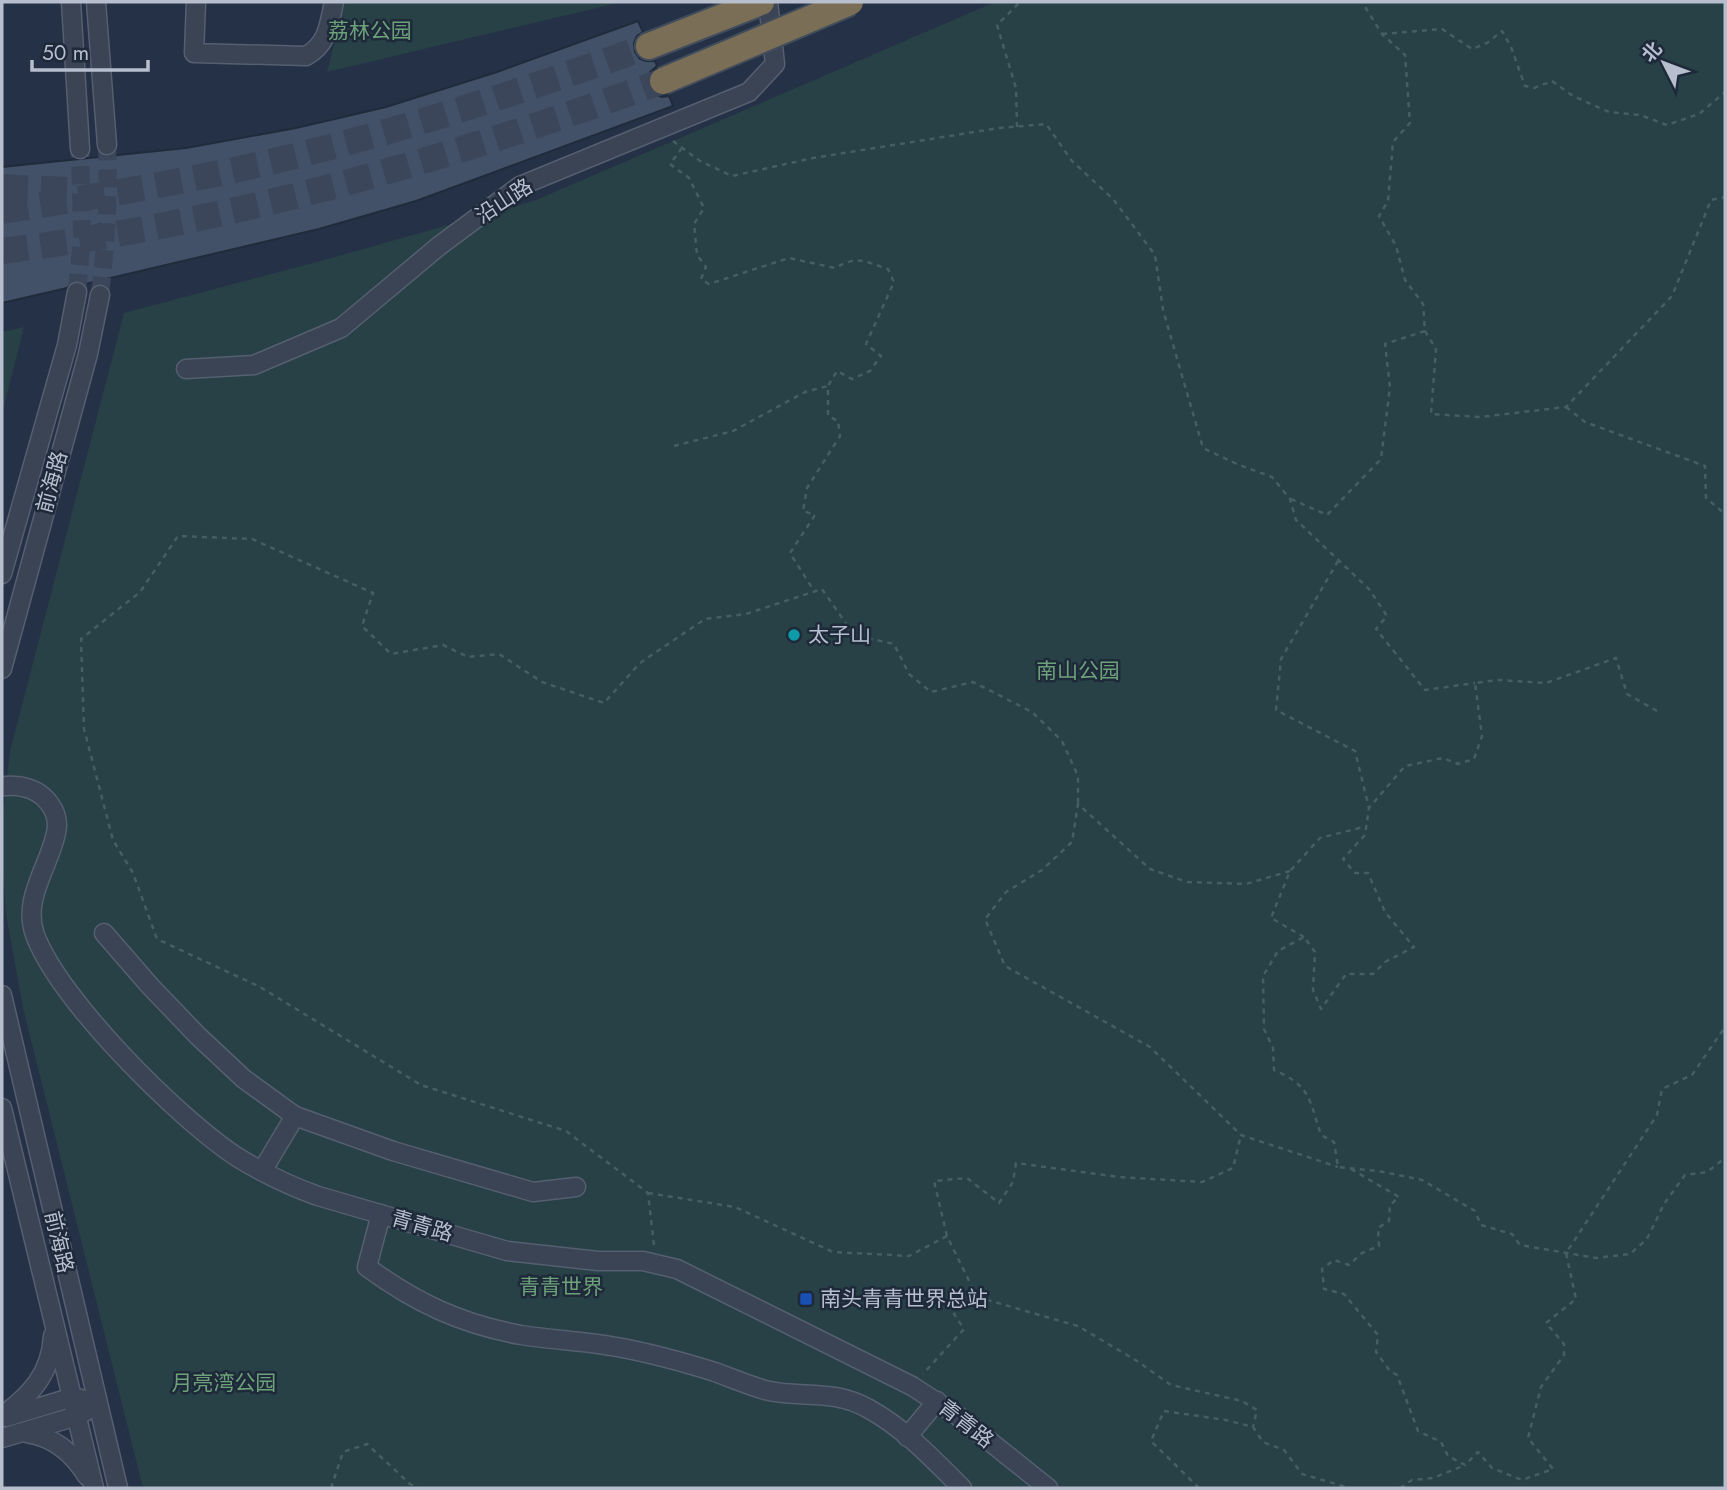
<svg xmlns="http://www.w3.org/2000/svg" width="1727" height="1490" viewBox="0 0 1727 1490" font-family="Jost,'Noto Sans SC',sans-serif">
  <rect width="100%" height="100%" fill="#253146"/>
  <g fill="#274146">
    <polygon points="345,2 622,2 327,72"/>
    <polygon points="995,2 1725,2 1725,1488 143,1488 23,1008 6,914 2,860 2,823 10,751 124,313 328,259 536,200"/>
    <polygon points="24,327 2,414 2,332"/>
  </g>
  <polygon fill="#435168" stroke="#202b3c" stroke-width="2" points="638,21 643,32 637,36 634,43 635,52 640,59 646,61 655,61 657,66 650,72 648,78 648,86 654,94 662,97 669,96 673,106 416,201 319,229 85,284 74,281 67,288 2,303 2,167 186,148 296,128 386,107 497,72"/>
  <g fill="none" stroke-linecap="round" stroke-linejoin="round">
    <g stroke="#3b465a" stroke-width="18" stroke-dasharray="18 9" stroke-linecap="butt">
      <polyline points="77,292 82,236 80,149"/>
      <path d="M100 295C106 245 109 195 107 145"/>
    </g>
    <g stroke="#3b465a" stroke-width="26" stroke-dasharray="26 13" stroke-linecap="butt">
      <polyline points="2,187 68,190"/>
      <path d="M2 211C112 194 222 176 330 147 438 119 544 83 649 46"/>
      <path d="M2 251C230 223 447 160 663 81"/>
    </g>
    <g stroke="#555f6f" stroke-width="21">
      <g id="minor">
        <polyline points="71,2 80,149"/>
        <polyline points="96,2 107,145"/>
        <path d="M196 2 194 53 306 56C328 44 329 25 334 2"/>
        <polyline points="186,369 254,365 341,328 439,246 520,186 749,92 775,64 768,2"/>
        <polyline points="2,574 67,345 77,292"/>
        <polyline points="2,669 88,354 100,295"/>
        <path d="M2 786C8 786 16 785 23 787 44 791 61 811 56 833 49 867 22 899 35 935 60 1001 178 1118 237 1157 263 1173 290 1186 318 1196L507 1251 598 1261H643L677 1269 912 1386 958 1416 1048 1488"/>
        <polyline points="104,933 150,986 198,1036 244,1079 295,1116 393,1151 533,1192 576,1187"/>
        <polyline points="2,995 118,1488"/>
        <polyline points="2,1108 94,1488"/>
        <polyline points="262,1171 295,1116"/>
        <path d="M381 1214 367 1267C416 1303 461 1324 521 1335 553 1340 585 1341 617 1347 650 1353 683 1362 715 1372 731 1378 748 1385 765 1390 801 1399 832 1388 869 1409 904 1428 934 1460 962 1488"/>
        <path d="M2 1416C31 1395 51 1373 53 1336"/>
        <polyline points="7,1417 73,1397 84,1400"/>
        <path d="M27 1433C54 1437 73 1453 87 1476"/>
        <polyline points="907,1437 937,1401"/>
        <polyline points="2,1438 77,1416 86,1411"/>
      </g>
    </g>
    <g stroke="#414c5c" stroke-width="30">
      <polyline id="highway" points="649,46 761,2"/>
    </g>
    <g stroke="#455e62" stroke-width="2.5" stroke-dasharray="5 5" stroke-linecap="butt">
      <polyline points="1382,34 1442,29 1472,49 1487,43 1502,31 1511,47 1525,86 1534,88 1552,81 1573,96 1609,112 1640,115 1667,125 1699,114 1725,92"/>
      <polyline points="1017,127 1016,88 997,25 1020,2"/>
      <polyline points="673,141 700,161 732,176 813,158 999,128 1046,124 1072,161 1113,199 1155,255 1163,310 1203,448 1237,464 1272,477 1290,499 1296,520 1369,589 1387,616 1376,629 1425,690 1475,683"/>
      <path d="M682 148 670 164 689 178 704 208 694 224 697 255 706 267 701 279 709 284 789 258 835 268C859 255 863 261 888 269L894 282 866 344 881 356 870 371 852 379 837 371 828 386V416L838 421 840 436 807 488 803 511 815 515 790 553 814 591"/>
      <polyline points="1425,331 1436,349 1431,414 1480,417 1566,407 1672,296 1711,200 1725,197"/>
      <polyline points="1566,407 1585,422 1705,466 1706,498 1725,514"/>
      <polyline points="674,446 733,431 805,392 828,386"/>
      <polyline points="1291,499 1327,515 1381,459 1390,387 1385,344 1425,331 1423,304 1405,280 1396,246 1379,216 1388,201 1393,142 1410,123 1405,55 1382,34 1362,2"/>
      <polyline points="1338,561 1281,659 1276,710 1355,751 1369,808"/>
      <path d="M1657 711 1627 694 1616 658 1546 683 1498 680 1475 683 1482 736 1474 759 1458 764 1443 758 1405 766 1369 808 1365 835 1343 859 1355 873H1368L1385 912 1414 947 1385 962 1373 974H1346L1321 1009 1313 990 1315 952 1304 937 1278 951 1263 976 1264 1029 1273 1048 1274 1070C1311 1086 1309 1099 1321 1135L1334 1142 1338 1167 1378 1171 1422 1180 1475 1211 1481 1225 1512 1234 1520 1245 1596 1258 1630 1254 1647 1239 1664 1204 1685 1175 1707 1172 1725 1158"/>
      <polyline points="1290,871 1246,884 1187,882 1150,869 1078,804 1072,842 1042,870 1006,892 985,919 1005,966 1150,1047 1241,1135 1338,1167"/>
      <polyline points="1304,937 1271,918 1290,871 1320,838 1367,826"/>
      <polyline points="1351,1169 1399,1197 1390,1205 1389,1221 1378,1228 1379,1246 1362,1253 1349,1265 1334,1260 1322,1269 1324,1289 1344,1294 1378,1335 1376,1352 1390,1371 1397,1375 1418,1431 1441,1442 1448,1456 1465,1465 1478,1452 1492,1468 1522,1480 1553,1469 1528,1438 1541,1387 1564,1355 1564,1344 1546,1323 1576,1299 1566,1253 1657,1115 1662,1089 1692,1075 1725,1027"/>
      <polyline points="648,1193 735,1207 833,1252 909,1256 947,1236 977,1297 954,1314 964,1329 923,1374"/>
      <polyline points="947,1236 934,1181 967,1178 999,1203 1013,1182 1016,1163 1119,1177 1202,1182 1233,1168 1241,1135"/>
      <polyline points="654,1245 648,1193 566,1131 421,1085 260,987 157,939 133,873 113,840 84,729 81,639 140,592 178,536 252,539 373,593 362,626 391,654 443,645 468,657 499,654 542,682 604,703 640,663 705,619 746,614 822,589 854,635 894,644 909,674 931,692 973,682 1032,712 1062,741 1078,776 1078,804"/>
      <polyline points="977,1297 1078,1326 1137,1361 1171,1385 1242,1401 1257,1410 1253,1427"/>
      <polyline points="331,1488 343,1452 367,1444 410,1484 418,1488"/>
      <polyline points="1199,1488 1151,1441 1164,1411 1226,1420 1253,1427 1263,1442 1284,1450 1302,1474 1350,1488"/>
      <polyline points="1400,1488 1412,1480 1433,1478 1465,1465"/>
    </g>
    <use href="#minor" stroke="#3a4455" stroke-width="18"/>
    <use href="#highway" stroke="#7b6e56" stroke-width="26"/>
    <g stroke="#414c5c" stroke-width="30" stroke-linecap="butt">
      <polyline id="highway-bridge" points="663,81 850,2"/>
    </g>
    <use href="#highway-bridge" stroke="#7b6e56" stroke-width="26"/>
  </g>
  <circle fill="#0f9aa8" stroke="#1e293a" stroke-width="2.5" cx="794" cy="635" r="7"/>
  <rect fill="#1a4fb4" stroke="#1e293a" stroke-width="2.5" x="799" y="1292" width="14" height="14" rx="3.5"/>
  <g text-anchor="middle" stroke-width="5" stroke-linejoin="round" paint-order="stroke">
    <g font-size="21" fill="#6ca17a" stroke="#1e293a">
      <text x="370" y="38">荔林公园</text>
      <text x="1078" y="678">南山公园</text>
      <text x="561" y="1294">青青世界</text>
      <text x="224" y="1390">月亮湾公园</text>
    </g>
    <g font-size="21" fill="#b7bfce" stroke="#1e293a">
      <text transform="translate(504 201) rotate(-33)" y="7">沿山路</text>
      <text transform="translate(52 482) rotate(-75)" y="7">前海路</text>
      <text transform="translate(422 1226) rotate(16)" y="7">青青路</text>
      <text transform="translate(59 1242) rotate(77)" y="7">前海路</text>
      <text transform="translate(966 1424) rotate(38)" y="7">青青路</text>
    </g>
    <g font-size="21" fill="#b7bfce" stroke="#1e293a" text-anchor="start">
      <text x="808" y="642">太子山</text>
      <text x="820" y="1306">南头青青世界总站</text>
    </g>
  </g>
  <rect width="1727" height="1490" fill="none" stroke="#b7bfce" stroke-width="7"/>
  <g transform="translate(1664 63) rotate(312)" stroke="#1e293a" stroke-width="5" paint-order="stroke">
  <path d="M0-5L12 26L0 18L-12 26Z" fill="#b7bfce"/>
  <text y="-10" font-size="19" font-weight="bold" text-anchor="middle" fill="#b7bfce">北</text>
  </g>
  <path d="M32 60v10h116v-10" fill="none" stroke="#b7bfce" stroke-width="3.5"/>
  <text x="42" y="60" font-size="21" fill="#b7bfce" stroke="#1e293a" stroke-width="5" paint-order="stroke">50 m</text>
</svg>
